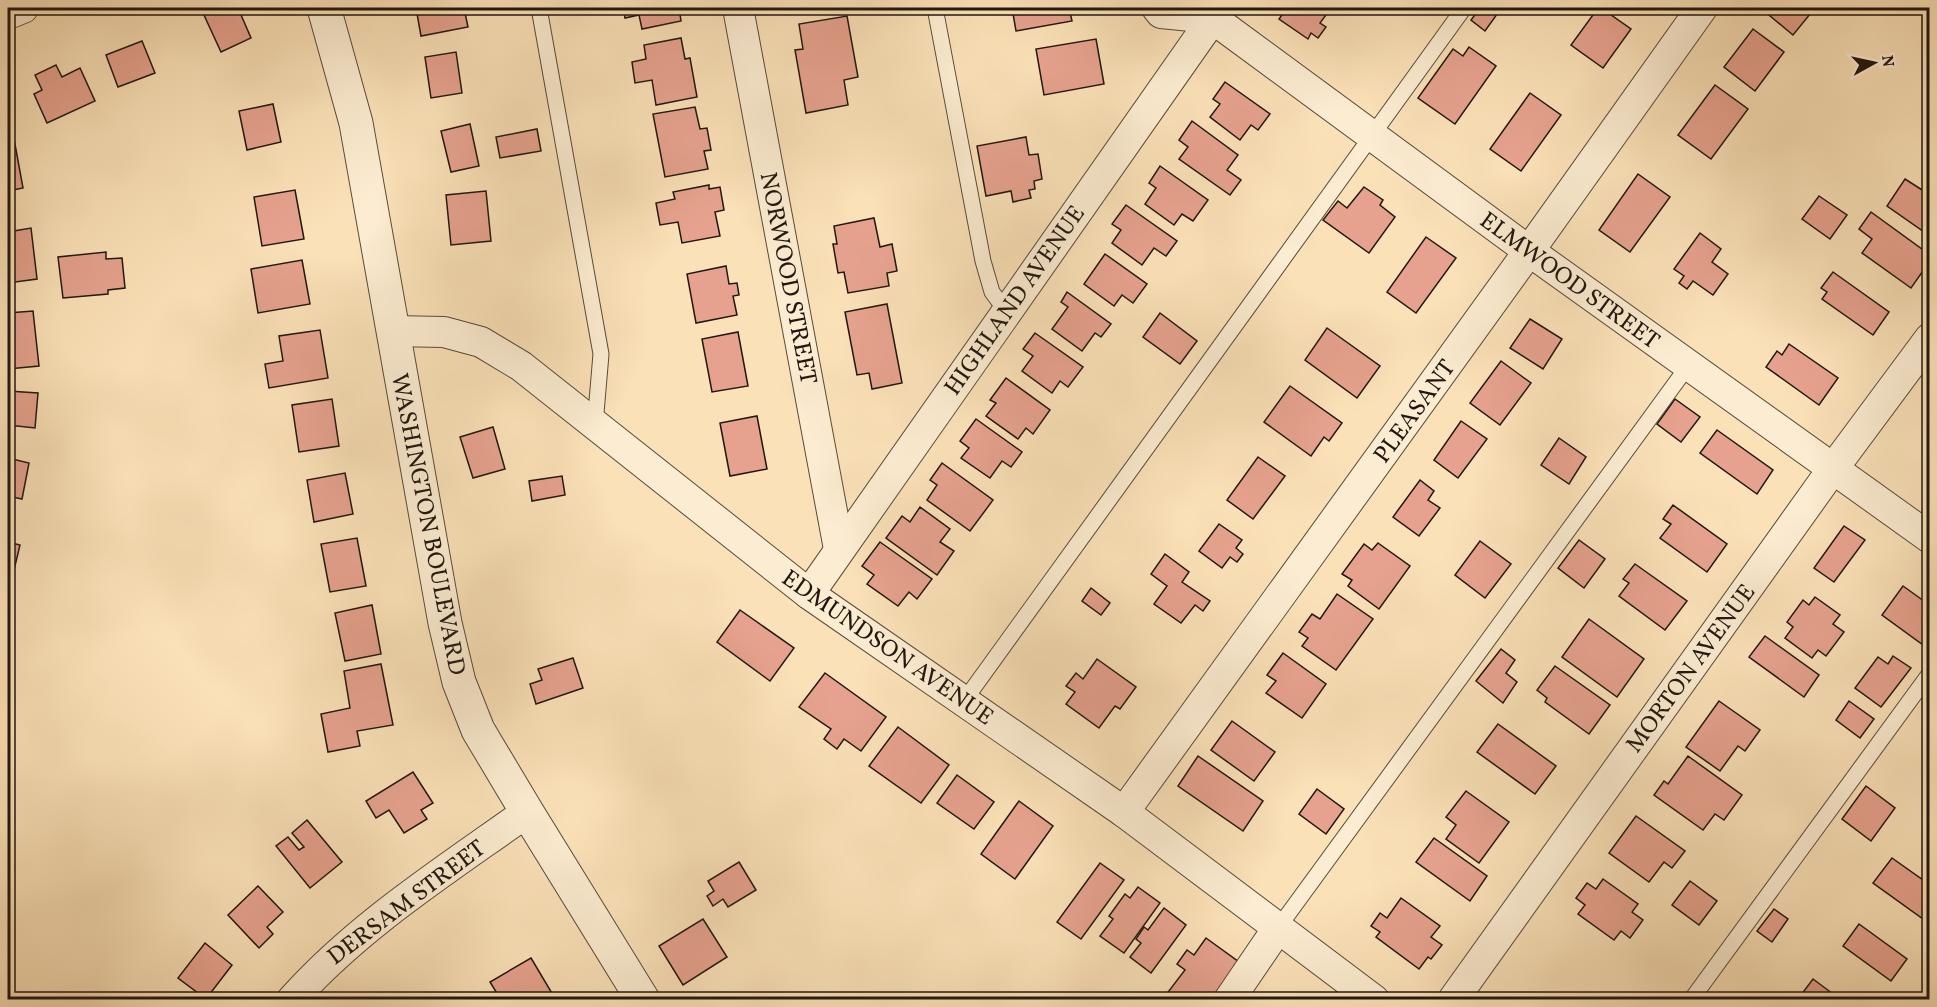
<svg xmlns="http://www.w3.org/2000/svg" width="1937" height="1007" viewBox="0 0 1937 1007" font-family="Vollkorn,serif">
  <rect width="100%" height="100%" fill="#fbe1b8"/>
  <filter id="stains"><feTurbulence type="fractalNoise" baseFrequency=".00333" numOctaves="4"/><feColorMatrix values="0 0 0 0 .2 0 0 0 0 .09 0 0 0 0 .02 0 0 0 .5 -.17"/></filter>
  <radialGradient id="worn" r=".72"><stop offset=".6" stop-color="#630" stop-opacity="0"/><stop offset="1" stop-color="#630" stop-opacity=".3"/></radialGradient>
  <g fill="#e6a28e" stroke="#20170f" stroke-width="1.5">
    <polygon points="219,8 238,8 251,38 221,52 204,15"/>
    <polygon points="416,8 464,8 468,27 421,36"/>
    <polygon points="623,8 679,8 681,21 642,29 639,15 625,18"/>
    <polygon points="1012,8 1069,8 1072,21 1016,31"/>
    <polygon points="1285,8 1331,8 1320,23 1326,27 1318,38 1311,33 1308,39 1279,19 1286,9"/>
    <polygon points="1480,8 1496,8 1500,10 1485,31 1471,20"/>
    <polygon points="1598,8 1601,8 1631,29 1603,68 1571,45"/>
    <polygon points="1767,8 1815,8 1793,35 1764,11"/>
    <polygon points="847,16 858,77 844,80 848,105 806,113 795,50 803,49 799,24"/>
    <polygon points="1753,29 1784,52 1755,91 1724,67"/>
    <polygon points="681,38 685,59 690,58 697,97 656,105 652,80 635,83 632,62 646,59 644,45"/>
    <polygon points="1096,39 1104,84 1044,95 1036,49"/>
    <polygon points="142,41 155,73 118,87 106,55"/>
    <polygon points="1469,47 1496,66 1455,124 1418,98 1453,49 1463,56"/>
    <polygon points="456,52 462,93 431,98 425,57"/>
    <polygon points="56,65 62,77 80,68 95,101 47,123 34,94 42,90 35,75"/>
    <polygon points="1225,82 1270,114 1258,130 1251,125 1240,140 1210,117 1220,104 1213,99"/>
    <polygon points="1715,85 1748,109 1711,159 1678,135"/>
    <polygon points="1530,93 1561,115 1521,171 1490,149"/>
    <polygon points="273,104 281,142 247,150 239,111"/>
    <polygon points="8,106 23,188 8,191"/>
    <polygon points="695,107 700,129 707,128 711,150 704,151 708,169 665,177 653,114"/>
    <polygon points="1192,121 1238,155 1227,170 1241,180 1230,195 1179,159 1188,147 1179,140"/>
    <polygon points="470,124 479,166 451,172 441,131"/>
    <polygon points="537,129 541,151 500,158 496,137"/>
    <polygon points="1026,137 1029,155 1038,154 1042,179 1034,181 1035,189 1029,190 1031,198 1013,202 1011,191 986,196 977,146"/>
    <polygon points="1160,166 1208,200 1193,221 1182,214 1174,225 1145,204 1156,188 1149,183"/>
    <polygon points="1638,174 1670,197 1630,252 1599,230"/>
    <polygon points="1905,179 1930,195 1930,236 1887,206"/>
    <polygon points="709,185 709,189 720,187 724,210 715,212 720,236 682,243 678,222 660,225 656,203 675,199 673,192"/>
    <polygon points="1364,187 1383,200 1380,205 1395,217 1369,253 1323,220 1338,201 1347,208"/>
    <polygon points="295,190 304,239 262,246 254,197"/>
    <polygon points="486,191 491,241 451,245 446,195"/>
    <polygon points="1819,196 1847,215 1830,239 1802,219"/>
    <polygon points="1126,205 1177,241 1166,256 1154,248 1142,265 1112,243 1121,230 1112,224"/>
    <polygon points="1871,212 1930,255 1930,261 1911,288 1862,253 1872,239 1859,229"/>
    <polygon points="874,218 880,247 892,244 897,271 887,273 889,286 848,293 844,272 838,273 833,244 837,244 834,226"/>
    <polygon points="31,228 37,279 8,283 8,232"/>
    <polygon points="1700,233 1721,249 1712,262 1728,274 1713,295 1693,281 1687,289 1679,283 1684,276 1674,269"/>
    <polygon points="1426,237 1456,258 1416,313 1387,292"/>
    <polygon points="106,252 106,259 122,258 125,288 108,290 108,294 63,298 58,257"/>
    <polygon points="1105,254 1147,284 1133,303 1122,295 1114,306 1084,284"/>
    <polygon points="302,260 310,304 258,313 251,269"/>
    <polygon points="726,266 729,284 737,283 739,295 733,296 737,315 696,323 687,274"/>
    <polygon points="1833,272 1889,312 1873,335 1822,299 1827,292 1821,288"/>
    <polygon points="1067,292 1111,324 1101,337 1095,333 1082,351 1052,329 1068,307 1061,302"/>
    <polygon points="887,304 902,383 872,389 869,373 857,375 845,312"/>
    <polygon points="33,311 39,366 8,369 8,313"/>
    <polygon points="1160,313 1197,341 1180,364 1143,337"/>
    <polygon points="1530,319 1562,339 1543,369 1510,348"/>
    <polygon points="1327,328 1380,366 1357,398 1305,360"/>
    <polygon points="320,330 328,378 269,388 265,364 283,361 279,336"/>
    <polygon points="738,332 748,386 712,392 702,339"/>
    <polygon points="1035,333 1083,367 1068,387 1060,381 1052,393 1022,371 1033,356 1023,349"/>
    <polygon points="1789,344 1838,378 1819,405 1766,367 1777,351 1782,355"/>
    <polygon points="1501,361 1531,383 1500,425 1470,403"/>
    <polygon points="1006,378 1050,410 1033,434 1026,428 1018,439 986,416 996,403 990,400"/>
    <polygon points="1290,386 1342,423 1329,441 1324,437 1311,456 1264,422"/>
    <polygon points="8,391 38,393 35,428 8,425"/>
    <polygon points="332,399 339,446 299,452 292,405"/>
    <polygon points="1675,399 1700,417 1681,442 1657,424"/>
    <polygon points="757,416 767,469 730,476 720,423"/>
    <polygon points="976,419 1022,452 1011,467 1002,461 990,478 961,458 969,448 960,441"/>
    <polygon points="1461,421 1487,439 1458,478 1434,460"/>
    <polygon points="493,427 505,469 473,478 460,437"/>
    <polygon points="1717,430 1773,470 1757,494 1700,453"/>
    <polygon points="1559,438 1586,457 1569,484 1541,465"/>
    <polygon points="1258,457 1285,476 1253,519 1227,500"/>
    <polygon points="8,458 29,463 22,499 8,496"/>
    <polygon points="942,463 993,500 970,531 927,500 937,485 930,480"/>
    <polygon points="345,473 353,514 314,522 307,480"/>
    <polygon points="562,476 565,495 532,501 529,481"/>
    <polygon points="1420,480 1434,491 1428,500 1440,508 1419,536 1393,517"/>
    <polygon points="1673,505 1727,544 1707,572 1660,538 1671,524 1663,519"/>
    <polygon points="920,507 950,529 940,542 954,551 937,575 886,538 902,516 910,522"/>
    <polygon points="1219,524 1242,540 1236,548 1243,554 1237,562 1230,557 1222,568 1199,551"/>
    <polygon points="1844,526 1865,540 1834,582 1814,568"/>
    <polygon points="357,538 366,586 330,592 321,544"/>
    <polygon points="1579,540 1605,559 1584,588 1558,568"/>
    <polygon points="1480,541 1511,564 1485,598 1455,575"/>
    <polygon points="8,542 20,545 13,574 8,573"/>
    <polygon points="880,542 932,579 917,599 909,592 898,606 867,584 874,575 862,566"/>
    <polygon points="1378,543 1410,566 1379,609 1348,586 1352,580 1342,574 1364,544 1372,550"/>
    <polygon points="1165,554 1189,572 1182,582 1210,601 1203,611 1195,605 1181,623 1154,604 1167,586 1151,574"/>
    <polygon points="1635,564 1687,601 1665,630 1619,596 1629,583 1623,579"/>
    <polygon points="1903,586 1924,601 1930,594 1930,650 1882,615"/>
    <polygon points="1091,588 1110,603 1101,615 1082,601"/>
    <polygon points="1337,594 1373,619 1336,670 1302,646 1308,638 1299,632 1312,614 1320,619"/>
    <polygon points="1815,597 1840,615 1833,624 1844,632 1826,656 1818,650 1812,658 1785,638 1793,627 1787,622 1803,600 1809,605"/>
    <polygon points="372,605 381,654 345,661 335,613"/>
    <polygon points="740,610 794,648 770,681 717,642"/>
    <polygon points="1589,619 1644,659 1617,697 1562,657"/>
    <polygon points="1765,636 1819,675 1804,697 1749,657"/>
    <polygon points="1501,649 1515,660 1506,673 1517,682 1503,703 1476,681"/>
    <polygon points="1283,653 1326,684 1302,718 1266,693 1276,681 1267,675"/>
    <polygon points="1893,656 1911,668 1881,707 1855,688 1878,657 1888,664"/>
    <polygon points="573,658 583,688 536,704 530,684 542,680 538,669"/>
    <polygon points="1097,659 1136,687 1120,709 1115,706 1099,728 1066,704 1075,692 1066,686 1076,673 1083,679"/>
    <polygon points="381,664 393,725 357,731 360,746 328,752 321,714 350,708 344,671"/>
    <polygon points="1555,666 1610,705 1589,734 1545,702 1547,698 1537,690"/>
    <polygon points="825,673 886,717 861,751 844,739 837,749 824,739 831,729 799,707"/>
    <polygon points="1719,701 1760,730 1745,751 1738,746 1720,771 1686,747"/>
    <polygon points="1849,701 1874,719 1860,738 1836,720"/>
    <polygon points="1232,721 1275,752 1254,781 1211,750"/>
    <polygon points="1498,724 1556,766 1535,794 1477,752"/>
    <polygon points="898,727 949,765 921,803 869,766"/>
    <polygon points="1198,756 1263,801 1243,831 1178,786"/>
    <polygon points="1688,756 1742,795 1724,820 1715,814 1703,830 1654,795 1664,781 1668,784"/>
    <polygon points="413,772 433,803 421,810 427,819 404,833 389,810 376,818 366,801"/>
    <polygon points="957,775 994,802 974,829 937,803"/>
    <polygon points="1866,786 1895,808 1871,841 1842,819"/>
    <polygon points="1317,789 1344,809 1326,834 1299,814"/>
    <polygon points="1466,791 1509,822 1479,863 1446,839 1456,825 1446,817"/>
    <polygon points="1019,801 1053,826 1015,879 981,854"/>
    <polygon points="1636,816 1685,851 1672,868 1664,862 1649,882 1609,853"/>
    <polygon points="307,820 342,862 310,888 276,846 288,837 299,850 304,847 292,833"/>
    <polygon points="1434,838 1487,876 1470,901 1416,862"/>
    <polygon points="1892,858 1930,885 1930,924 1873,883"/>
    <polygon points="739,862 756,890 728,907 723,899 713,906 707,896 714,891 708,881"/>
    <polygon points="1100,863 1124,880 1081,939 1057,922"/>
    <polygon points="1603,879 1638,904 1632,912 1643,920 1630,938 1621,931 1614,940 1578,914 1585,905 1576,898 1587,883 1596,889"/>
    <polygon points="1690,881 1717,901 1699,925 1672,905"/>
    <polygon points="258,886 283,912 267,927 273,934 259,948 228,915"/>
    <polygon points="1138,887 1160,903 1124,953 1100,936 1113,919 1109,916 1125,894 1130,898"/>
    <polygon points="1401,898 1440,926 1431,937 1442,945 1431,959 1428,957 1419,969 1376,937 1380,932 1371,926 1380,913 1387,918"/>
    <polygon points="1164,908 1186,925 1151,973 1130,957 1141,943 1136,939 1144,927 1148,930"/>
    <polygon points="1774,909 1788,919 1772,942 1757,931"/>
    <polygon points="703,919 727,957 683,985 659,946"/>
    <polygon points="1859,924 1907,959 1891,981 1843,946"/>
    <polygon points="1206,938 1239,962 1212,1000 1170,1000 1165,996 1185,970 1177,964 1187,950 1194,955"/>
    <polygon points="205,943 232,965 206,999 178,978"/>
    <polygon points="531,958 556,1000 501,1000 490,982"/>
    <polygon points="1813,979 1841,1000 1798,999"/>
  </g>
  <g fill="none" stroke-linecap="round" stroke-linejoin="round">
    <g stroke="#574a39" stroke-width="17">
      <g id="service">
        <polyline points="539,8 601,354 595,425"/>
        <polyline points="935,8 983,261 992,292 1006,311"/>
        <polyline points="964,701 1464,8"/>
        <polyline points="1278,928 1688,366"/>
        <polyline points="1691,1000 1930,673"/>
      </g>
    </g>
    <g stroke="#574a39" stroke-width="32">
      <g id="minor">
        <polyline points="738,8 839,549"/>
        <polyline points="1157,8 1161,13 1212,18 1529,251 1930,538"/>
        <polyline points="8,14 23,8"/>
        <polyline points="392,331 444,332 481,342 521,366 809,594 1124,812 1374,1000"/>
        <polyline points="809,594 1220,8"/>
        <polyline points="1124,812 1529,251 1702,8"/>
        <path d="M292 1000C359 925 446 870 527 812"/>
        <polyline points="1229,1000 1278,928"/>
        <polyline points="1453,1000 1832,470 1930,338"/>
      </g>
    </g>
    <g stroke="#574a39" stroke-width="35">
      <polyline id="tertiary" points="324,8 356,123 445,623 459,682 478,730 527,812 643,1000"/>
    </g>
    <use href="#service" stroke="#fcecd1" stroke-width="15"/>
    <use href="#minor" stroke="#fcecd1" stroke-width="30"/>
    <use href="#tertiary" stroke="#fcecd1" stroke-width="33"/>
  </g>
  <g text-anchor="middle" stroke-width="4.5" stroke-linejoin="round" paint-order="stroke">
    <g font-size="24" fill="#20170f" stroke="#fcecd1">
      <text transform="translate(789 278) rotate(79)" y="8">NORWOOD STREET</text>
      <text transform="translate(1570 280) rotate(36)" y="8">ELMWOOD STREET</text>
      <text transform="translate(1014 300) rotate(-55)" y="8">HIGHLAND AVENUE</text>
      <text transform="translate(1414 411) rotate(-54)" y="8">PLEASANT</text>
      <text transform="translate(429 524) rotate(79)" y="8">WASHINGTON BOULEVARD</text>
      <text transform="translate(888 647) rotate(35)" y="8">EDMUNDSON AVENUE</text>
      <text transform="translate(1690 668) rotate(-54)" y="8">MORTON AVENUE</text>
      <text transform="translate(406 902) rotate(-37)" y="8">DERSAM STREET</text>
    </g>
  </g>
  <rect width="1937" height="1007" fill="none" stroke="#fbe1b8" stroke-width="30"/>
  <rect x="9" y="9" width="1919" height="989" fill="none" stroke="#20170f" stroke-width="3"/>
  <rect x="15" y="15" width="1907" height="977" fill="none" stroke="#20170f" stroke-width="1.5"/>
  <g transform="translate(1874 63) rotate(82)" stroke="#fcecd1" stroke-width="4.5" paint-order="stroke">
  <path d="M0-4.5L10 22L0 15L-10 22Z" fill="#20170f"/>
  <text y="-9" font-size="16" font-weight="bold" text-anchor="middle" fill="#20170f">N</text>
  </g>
  <rect width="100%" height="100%" filter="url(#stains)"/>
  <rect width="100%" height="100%" fill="url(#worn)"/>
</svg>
